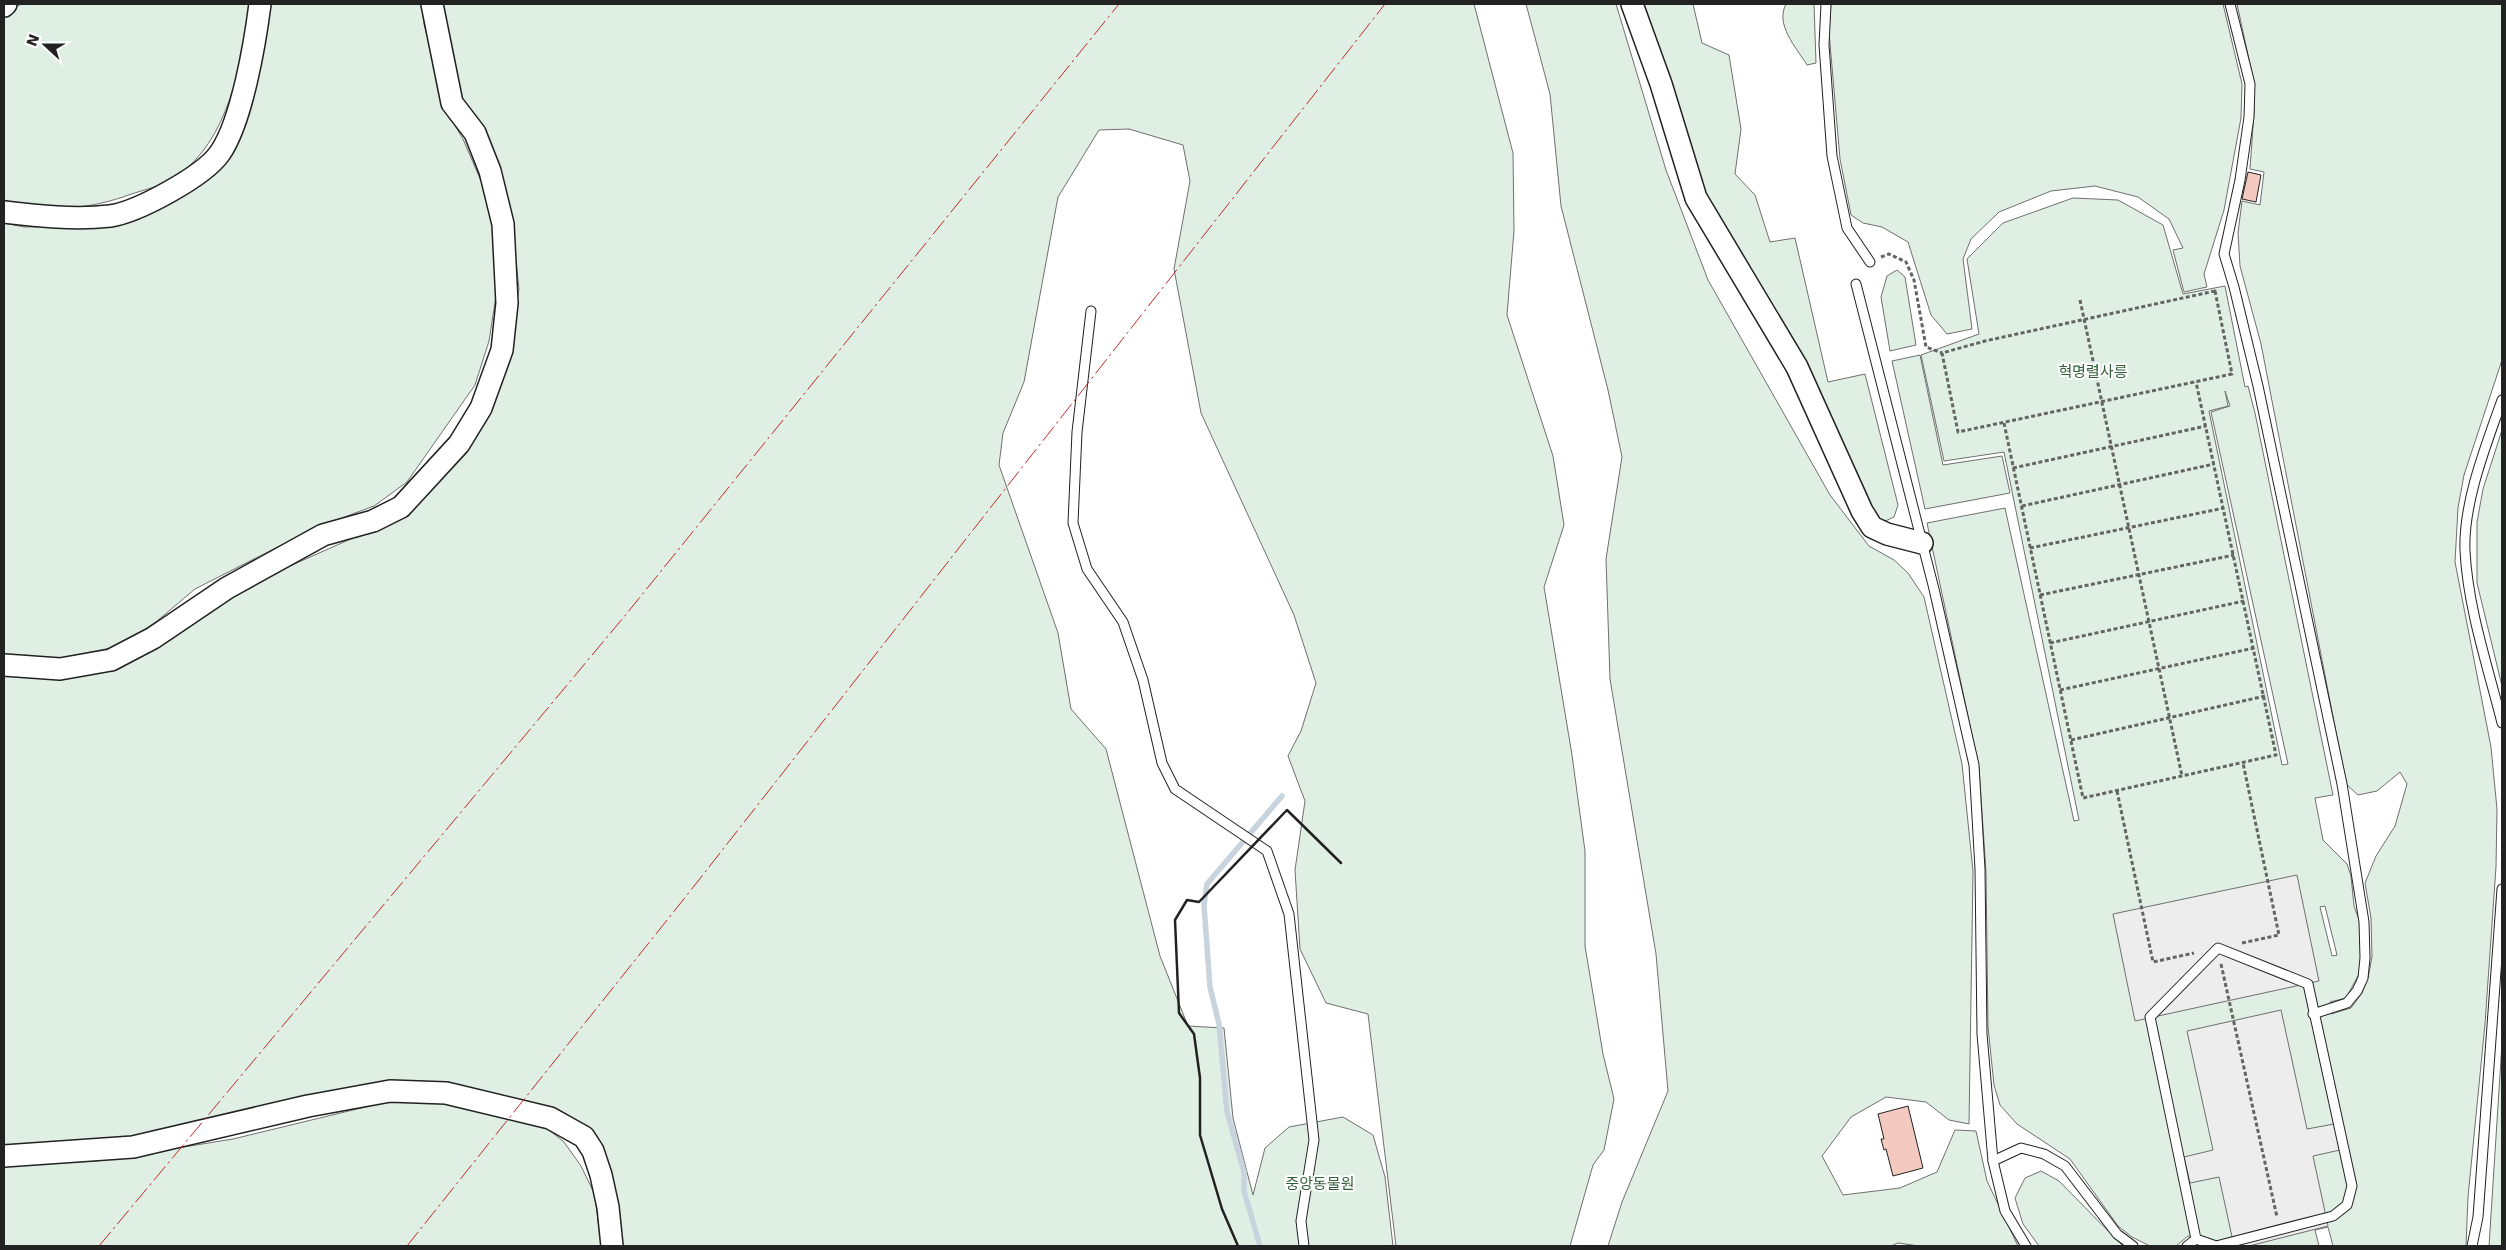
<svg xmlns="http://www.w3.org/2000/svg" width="2506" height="1250" viewBox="0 0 2506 1250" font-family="'DejaVu Sans','Noto Sans KR',sans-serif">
  <rect width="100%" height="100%" fill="#fff"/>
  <g fill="#e0efe3" stroke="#6f6f6f" fill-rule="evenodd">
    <path d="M22 4H252C239 65 231 138 176 177 164 186 138 191 123 197 83 210 45 213 4 200V15L10 9Z"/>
    <polygon points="270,4 422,4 424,24 447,112 463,139 481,181 495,229 498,283 489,341 475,385 407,482 374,506 315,528 195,589 157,621 121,646 55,659 4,654 4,223 24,227 76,226 219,167"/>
    <polygon points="441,4 1474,4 1513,153 1514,231 1507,315 1553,456 1564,525 1544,587 1572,755 1585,851 1585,946 1603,1054 1614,1099 1604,1150 1593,1165 1570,1246 1396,1246 1368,1014 1326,1003 1300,949 1295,870 1305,801 1288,756 1301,731 1316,683 1294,615 1201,413 1174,269 1190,181 1183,145 1129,129 1099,130 1058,197 1024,382 1003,433 999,465 1058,633 1071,709 1106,749 1160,956 1188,1026 1224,1028 1233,1118 1253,1195 1265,1148 1289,1127 1343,1117 1373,1135 1385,1177 1393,1246 618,1246 615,1189 603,1151 591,1129 556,1108 453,1085 422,1081 389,1082 132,1137 4,1145 4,674 65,678 119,669 150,651 256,581 389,522 506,364 519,289 513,233 478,125 457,88"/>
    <polygon points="1526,4 1616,4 1666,170 1708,280 1830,495 1869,546 1894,560 1908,573 1924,597 1962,764 1973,871 1969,1124 1949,1120 1926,1102 1886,1097 1851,1117 1822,1156 1843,1195 1900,1188 1937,1172 1955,1130 1976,1131 1987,1181 2018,1246 1919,1246 1898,1243 1891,1246 1608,1246 1622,1202 1668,1091 1656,954 1610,679 1606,559 1622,457 1608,390 1561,206 1550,94"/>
    <polygon points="1641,4 1693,4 1702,43 1729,55 1741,129 1735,174 1755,195 1770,242 1795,238 1828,382 1865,374 1898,505 1894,517 1883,522 1871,512 1707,203"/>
    <path d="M1786 4H1814L1816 63 1807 65C1796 47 1775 25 1786 4Z"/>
    <polygon points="1831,4 2223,4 2242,84 2241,118 2224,210 2204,274 2207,287 2184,292 2173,250 2183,248 2169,219 2138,197 2095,186 2051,191 1999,212 1971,239 1963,259 1972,329 1947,334 1931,315 1908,242 1882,227 1863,223 1851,215 1840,159 1829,32"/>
    <path d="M2237 4H2502V360L2464 475 2458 508 2455 562 2491 747 2497 809 2496 867 2485 1024 2468 1197 2466 1246H2333L2328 1227 2315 1230 2319 1246H2205L2188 1236 2176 1246H2150L2132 1237 2118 1226 2070 1159 2017 1124 2000 1105 1994 1085 1988 1027 1986 872 1979 768 1927 523 2005 508 2074 821 2079 820 2004 452 1944 461 1921 355 1979 334 1967 259 2003 223 2073 198 2118 200 2163 225 2183 294 2225 286 2245 387 2248 386 2255 413 2333 795 2315 798 2323 840 2347 864 2351 876 2354 906 2361 925 2363 941 2359 974 2346 998 2330 1002 2331 1014 2351 1008 2362 993 2368 978 2372 957 2371 918 2365 883 2376 856 2395 826 2407 784 2400 772 2377 791 2358 795 2346 784 2261 344 2240 266 2238 233 2242 201 2260 205 2264 172 2250 169 2254 112 2253 78ZM2225 391 2230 406 2211 412 2288 764 2282 765 2209 411 2228 406ZM2325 906 2337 955 2332 956 2320 907Z"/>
    <polygon points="1897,270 1905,277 1916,345 1890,351 1881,297 1887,276"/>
    <polygon points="1920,355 1943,465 2002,456 2010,493 1925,509 1892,361"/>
    <polygon points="2502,430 2502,686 2477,583 2477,522 2483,489"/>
    <polygon points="2502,1043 2502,1246 2489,1246"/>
    <polygon points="445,1100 548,1129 564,1142 581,1166 595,1195 601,1246 4,1246 4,1166 97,1161 233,1139 390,1101"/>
    <polygon points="2041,1171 2059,1181 2123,1246 2039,1246 2023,1224 2015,1198 2025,1178"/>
  </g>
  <g fill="#ededed" stroke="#6f6f6f">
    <polygon points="2297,875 2319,981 2135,1021 2113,914"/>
    <polygon points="2281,1010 2307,1129 2334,1124 2340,1150 2313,1156 2328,1226 2249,1246 2234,1246 2219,1177 2190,1183 2184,1157 2213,1150 2187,1031"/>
  </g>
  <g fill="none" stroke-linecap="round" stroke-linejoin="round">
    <polyline stroke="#c7d3dd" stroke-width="5.5" points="1260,1246 1244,1191 1244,1172 1227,1112 1219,1024 1210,987 1204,905 1207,884 1282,796"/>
  </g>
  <g fill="#f3c9c0" stroke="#222">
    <polygon points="2248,172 2261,175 2256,202 2242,199"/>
    <polygon points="1908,1106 1923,1168 1893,1176 1886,1149 1884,1150 1881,1139 1884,1139 1878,1114"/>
  </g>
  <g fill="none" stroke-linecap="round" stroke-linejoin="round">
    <g stroke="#222" stroke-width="11">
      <g id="service">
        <polyline points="1826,4 1824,45 1832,156 1847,228 1870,262"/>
        <polyline points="2230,4 2250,84 2249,117 2240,180 2224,254 2234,287 2258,386 2342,784 2364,922 2365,958 2363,978 2357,991 2347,1003 2313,1014"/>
        <polyline points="1856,284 1934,589 1974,765 1980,869 1982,1034 1993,1161 2005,1211 2026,1246"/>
        <polyline points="1091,311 1077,432 1073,523 1087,569 1123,622 1143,680 1162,763 1175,789 1267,851 1289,914 1314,1140 1301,1221 1304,1246"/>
        <path d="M2502 400C2486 445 2463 503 2465 551 2468 609 2488 667 2502 723"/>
        <polygon points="2218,948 2308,984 2352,1186 2347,1205 2333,1216 2216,1246 2196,1239 2150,1017"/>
        <polyline points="1993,1161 2021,1148 2044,1154 2065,1166 2117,1234 2133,1246"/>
        <polyline points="2187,1246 2196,1239"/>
        <polyline points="2472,1246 2478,1217 2502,889"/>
      </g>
    </g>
    <g stroke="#222" stroke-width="24">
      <g id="tertiary">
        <polyline points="1632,4 1661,84 1696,198 1797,367 1862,511 1872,527 1887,534 1922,543"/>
        <polyline points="4,6 6,4"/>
        <path d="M4 212C38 216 75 220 110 216 138 212 204 176 220 153 242 121 255 43 260 4"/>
        <polyline points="4,665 60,669 111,660 153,638 227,588 323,535 373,521 401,507 459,444 481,408 502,350 507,303 503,224 490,171 475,133 452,103 432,4"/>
        <polyline points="4,1156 133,1147 308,1106 390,1091 446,1093 550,1118 584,1137 593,1151 601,1175 608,1207 612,1246"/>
      </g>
    </g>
    <g stroke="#646464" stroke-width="3" stroke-dasharray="4 2.5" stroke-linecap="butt">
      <polyline points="1881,257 1889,254 1906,262 1914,280 1926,347 1942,353"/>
      <polygon points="2215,291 2232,374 1958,432 1942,353 1985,341"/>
      <polyline points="2080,300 2182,776"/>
      <polyline points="2004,423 2083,798 2276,755 2196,382"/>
      <polyline points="2013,468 2206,426"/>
      <polyline points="2022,506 2214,464"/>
      <polyline points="2030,548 2224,508"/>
      <polyline points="2040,595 2234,555"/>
      <polyline points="2050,643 2244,601"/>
      <polyline points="2060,690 2254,648"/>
      <polyline points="2071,740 2265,696"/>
      <polyline points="2117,791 2153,962 2194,953"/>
      <polyline points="2242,943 2279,935 2243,763"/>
      <polyline points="2221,964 2277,1217"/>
    </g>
    <use href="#service" stroke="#fff" stroke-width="9"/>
    <use href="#tertiary" stroke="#fff" stroke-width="21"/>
    <polyline stroke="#222" stroke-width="2.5" points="1238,1246 1222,1209 1200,1135 1200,1078 1194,1034 1179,1013 1175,920 1187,900 1199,902 1287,810 1341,863"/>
    <g stroke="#c62828" stroke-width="1" stroke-dasharray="18 4 2.5 4" stroke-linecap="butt">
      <polyline points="99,1246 628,612 1119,4"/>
      <polyline points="407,1246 691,890 1385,4"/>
    </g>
  </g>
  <g text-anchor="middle" stroke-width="4" stroke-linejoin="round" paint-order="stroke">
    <g font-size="15" fill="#2f5e38" stroke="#fff">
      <text x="2093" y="377">혁명렬사릉</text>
      <text x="1320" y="1189">중앙동물원</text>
    </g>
  </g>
  <rect width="2506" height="1250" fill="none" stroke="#222222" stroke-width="10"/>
  <g transform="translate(45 45) rotate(291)" stroke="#ffffff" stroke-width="4" paint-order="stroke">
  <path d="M0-4L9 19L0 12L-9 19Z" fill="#222222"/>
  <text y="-8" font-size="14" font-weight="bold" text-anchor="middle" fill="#222222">N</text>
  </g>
</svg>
